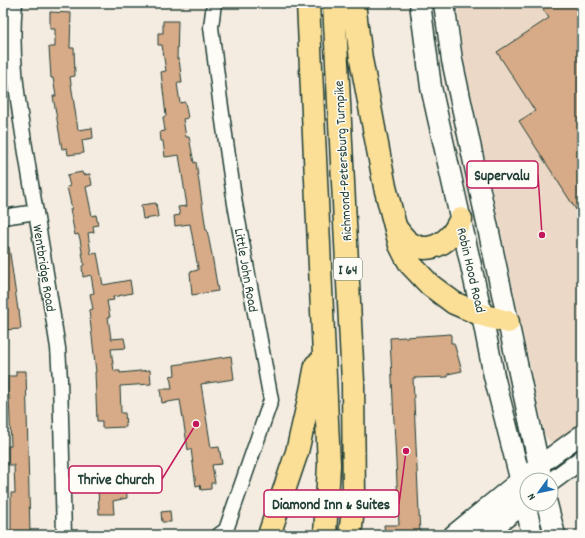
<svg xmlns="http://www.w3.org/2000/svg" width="585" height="538" viewBox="0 0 585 538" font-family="Dekko,sans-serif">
  <rect width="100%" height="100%" fill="#f5ece1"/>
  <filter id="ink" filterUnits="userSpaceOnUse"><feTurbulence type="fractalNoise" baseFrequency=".025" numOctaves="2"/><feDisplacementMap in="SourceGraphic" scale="8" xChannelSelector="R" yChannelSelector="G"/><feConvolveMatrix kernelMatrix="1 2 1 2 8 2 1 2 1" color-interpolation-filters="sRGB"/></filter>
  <g filter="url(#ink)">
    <polygon fill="#ecd8c6" points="457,3 582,3 582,422 560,439 551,443 545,435 462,49"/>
    <g fill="#d7ab88" stroke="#1f3d34">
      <polygon points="539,3 582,3 582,219 519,121 535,111 497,52 549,18"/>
      <polygon points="50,12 71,13 70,48 74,48 75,76 70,77 78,130 92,128 93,138 82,140 84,153 68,155 67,148 62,149 53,96 56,96 53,78 51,78 49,47 55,47 55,29 50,29"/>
      <polygon points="163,21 178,21 177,59 179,59 182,83 177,83 180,103 185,102 188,118 183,119 186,137 189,137 194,163 196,162 206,230 207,230 212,255 218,291 192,295 190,272 198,270 198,268 190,224 175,226 174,216 180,215 178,207 187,206 179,155 165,157 163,141 161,141 160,132 165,131 163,117 166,116 161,72 166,71 162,45 158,45 158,33 163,33"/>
      <polygon points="82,172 83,175 90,174 92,185 86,187 92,216 96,215 98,225 93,226 94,232 88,233 91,254 97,253 103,285 130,280 132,293 113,297 114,300 107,301 110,317 108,317 111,339 124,338 126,348 111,349 114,371 120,371 120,373 150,370 151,384 120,386 121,413 125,413 126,427 102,428 102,421 97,421 95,372 96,372 89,310 93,309 90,294 94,293 91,275 83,277 82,266 84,265 80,239 78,234 75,235 70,209 72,209 67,187 70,186 67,175"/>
      <polygon points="156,203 158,217 143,219 141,205"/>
      <polygon points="9,247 18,310 19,310 21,329 3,330 3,248"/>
      <polygon points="451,334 451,343 454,343 462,371 448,374 448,377 413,378 420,535 385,535 384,525 399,525 390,338"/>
      <polygon points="231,356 234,379 201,384 211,448 219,447 222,464 212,465 215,483 211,483 211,489 201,490 200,485 196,486 191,449 188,450 180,400 162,403 160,389 172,389 170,376 175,375 174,365"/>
      <polygon points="16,371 26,371 30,533 11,534 11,493 15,493 14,465 8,465 8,446 11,446 9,395 8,395 8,376 16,376"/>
      <polygon points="120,477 120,479 126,478 127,498 113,501 114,514 99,514 98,485 103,485 103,478"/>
      <polygon points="170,511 171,522 162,522 161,512"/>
    </g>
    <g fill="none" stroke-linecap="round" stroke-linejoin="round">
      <g stroke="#1f3d34" stroke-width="17">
        <g id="minor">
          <path d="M15 3C9 62 21 120 30 178 40 234 49 291 58 348L60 380 64 535"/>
          <polyline points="214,3 211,27 220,100 235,204 271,400 226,530 219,535"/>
          <polyline points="3,217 36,212"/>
        </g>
      </g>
      <g stroke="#1f3d34" stroke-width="21">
        <g id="tertiary">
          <polyline points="538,466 582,434"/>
          <polyline points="551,482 582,459"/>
        </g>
      </g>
      <g stroke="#1f3d34" stroke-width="23">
        <g id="secondary">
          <polyline points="420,3 431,87 482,315 494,376 521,482 532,535"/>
          <polyline points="444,3 452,60 542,480"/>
          <polyline points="547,504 555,535"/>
          <polyline points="454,535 530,473"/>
          <polyline points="482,535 526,502"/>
        </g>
      </g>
      <g stroke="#1f3d34" stroke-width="25">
        <g id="motorway">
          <polyline points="308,3 329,465 325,535"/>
          <polyline points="334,3 353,382 354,501 350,535"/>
          <polyline points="354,3 361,59 385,187 400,245 405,255 411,265 430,285 454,303 482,315 508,322"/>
          <path d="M396 228C399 232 403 237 406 240 420 253 439 249 451 235 455 231 458 224 461 219"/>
          <polyline points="269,535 297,452 311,391 316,365"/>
        </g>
      </g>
      <use href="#minor" stroke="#fdfcf7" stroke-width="14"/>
      <use href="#tertiary" stroke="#fdfcf7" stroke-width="18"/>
      <use href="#secondary" stroke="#fdfcf7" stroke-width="20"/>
      <use href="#motorway" stroke="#fbdf96" stroke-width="22"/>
    </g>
  </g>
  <g text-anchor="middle" stroke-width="3" stroke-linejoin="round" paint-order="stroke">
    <rect fill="#fdfcf7" stroke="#62766e" stroke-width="1" x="334" y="258" width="28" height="22" rx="3"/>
    <g font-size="13" font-weight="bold" fill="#1f3d34">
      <text x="348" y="274">I 64</text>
    </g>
    <g font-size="14" fill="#1f3d34" stroke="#fdfcf7">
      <text transform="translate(342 161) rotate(-93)" y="5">Richmond-Petersburg Turnpike</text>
      <text transform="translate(45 268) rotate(81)" y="5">Wentbridge Road</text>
      <text transform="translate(247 270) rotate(80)" y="5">Little John Road</text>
      <text transform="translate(472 270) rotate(77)" y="5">Robin Hood Road</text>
    </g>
  </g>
  <path fill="none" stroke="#c2185b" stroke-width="1.5" d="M542 235L538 175M196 424L162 479M406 451L399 504"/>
  <g fill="#c2185b" stroke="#fdfcf7" stroke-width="1.5">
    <circle cx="542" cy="235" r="4"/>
    <circle cx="196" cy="424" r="4"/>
    <circle cx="406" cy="451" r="4"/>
  </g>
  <g fill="#fdfcf7" stroke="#c2185b" stroke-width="1.5">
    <rect x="467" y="161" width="71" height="27" rx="4"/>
    <rect x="69" y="466" width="93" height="27" rx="4"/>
    <rect x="264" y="490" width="135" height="27" rx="4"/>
  </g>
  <g font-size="15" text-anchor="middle" font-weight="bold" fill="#1f3d34">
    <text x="502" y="180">Supervalu</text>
    <text x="116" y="484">Thrive Church</text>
    <text x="331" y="509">Diamond Inn &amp; Suites</text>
  </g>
  <rect width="585" height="538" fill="none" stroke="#fdfcf7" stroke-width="16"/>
  <rect x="8" y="8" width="569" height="522" fill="none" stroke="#1f3d34" stroke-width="1.5" filter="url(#ink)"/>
  <g transform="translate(539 492) rotate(237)"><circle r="19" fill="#fdfcf7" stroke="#a4b0a9"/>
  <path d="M0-3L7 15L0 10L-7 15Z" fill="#1f6fb2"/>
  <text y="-6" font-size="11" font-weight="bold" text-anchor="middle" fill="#1f3d34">N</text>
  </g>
</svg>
